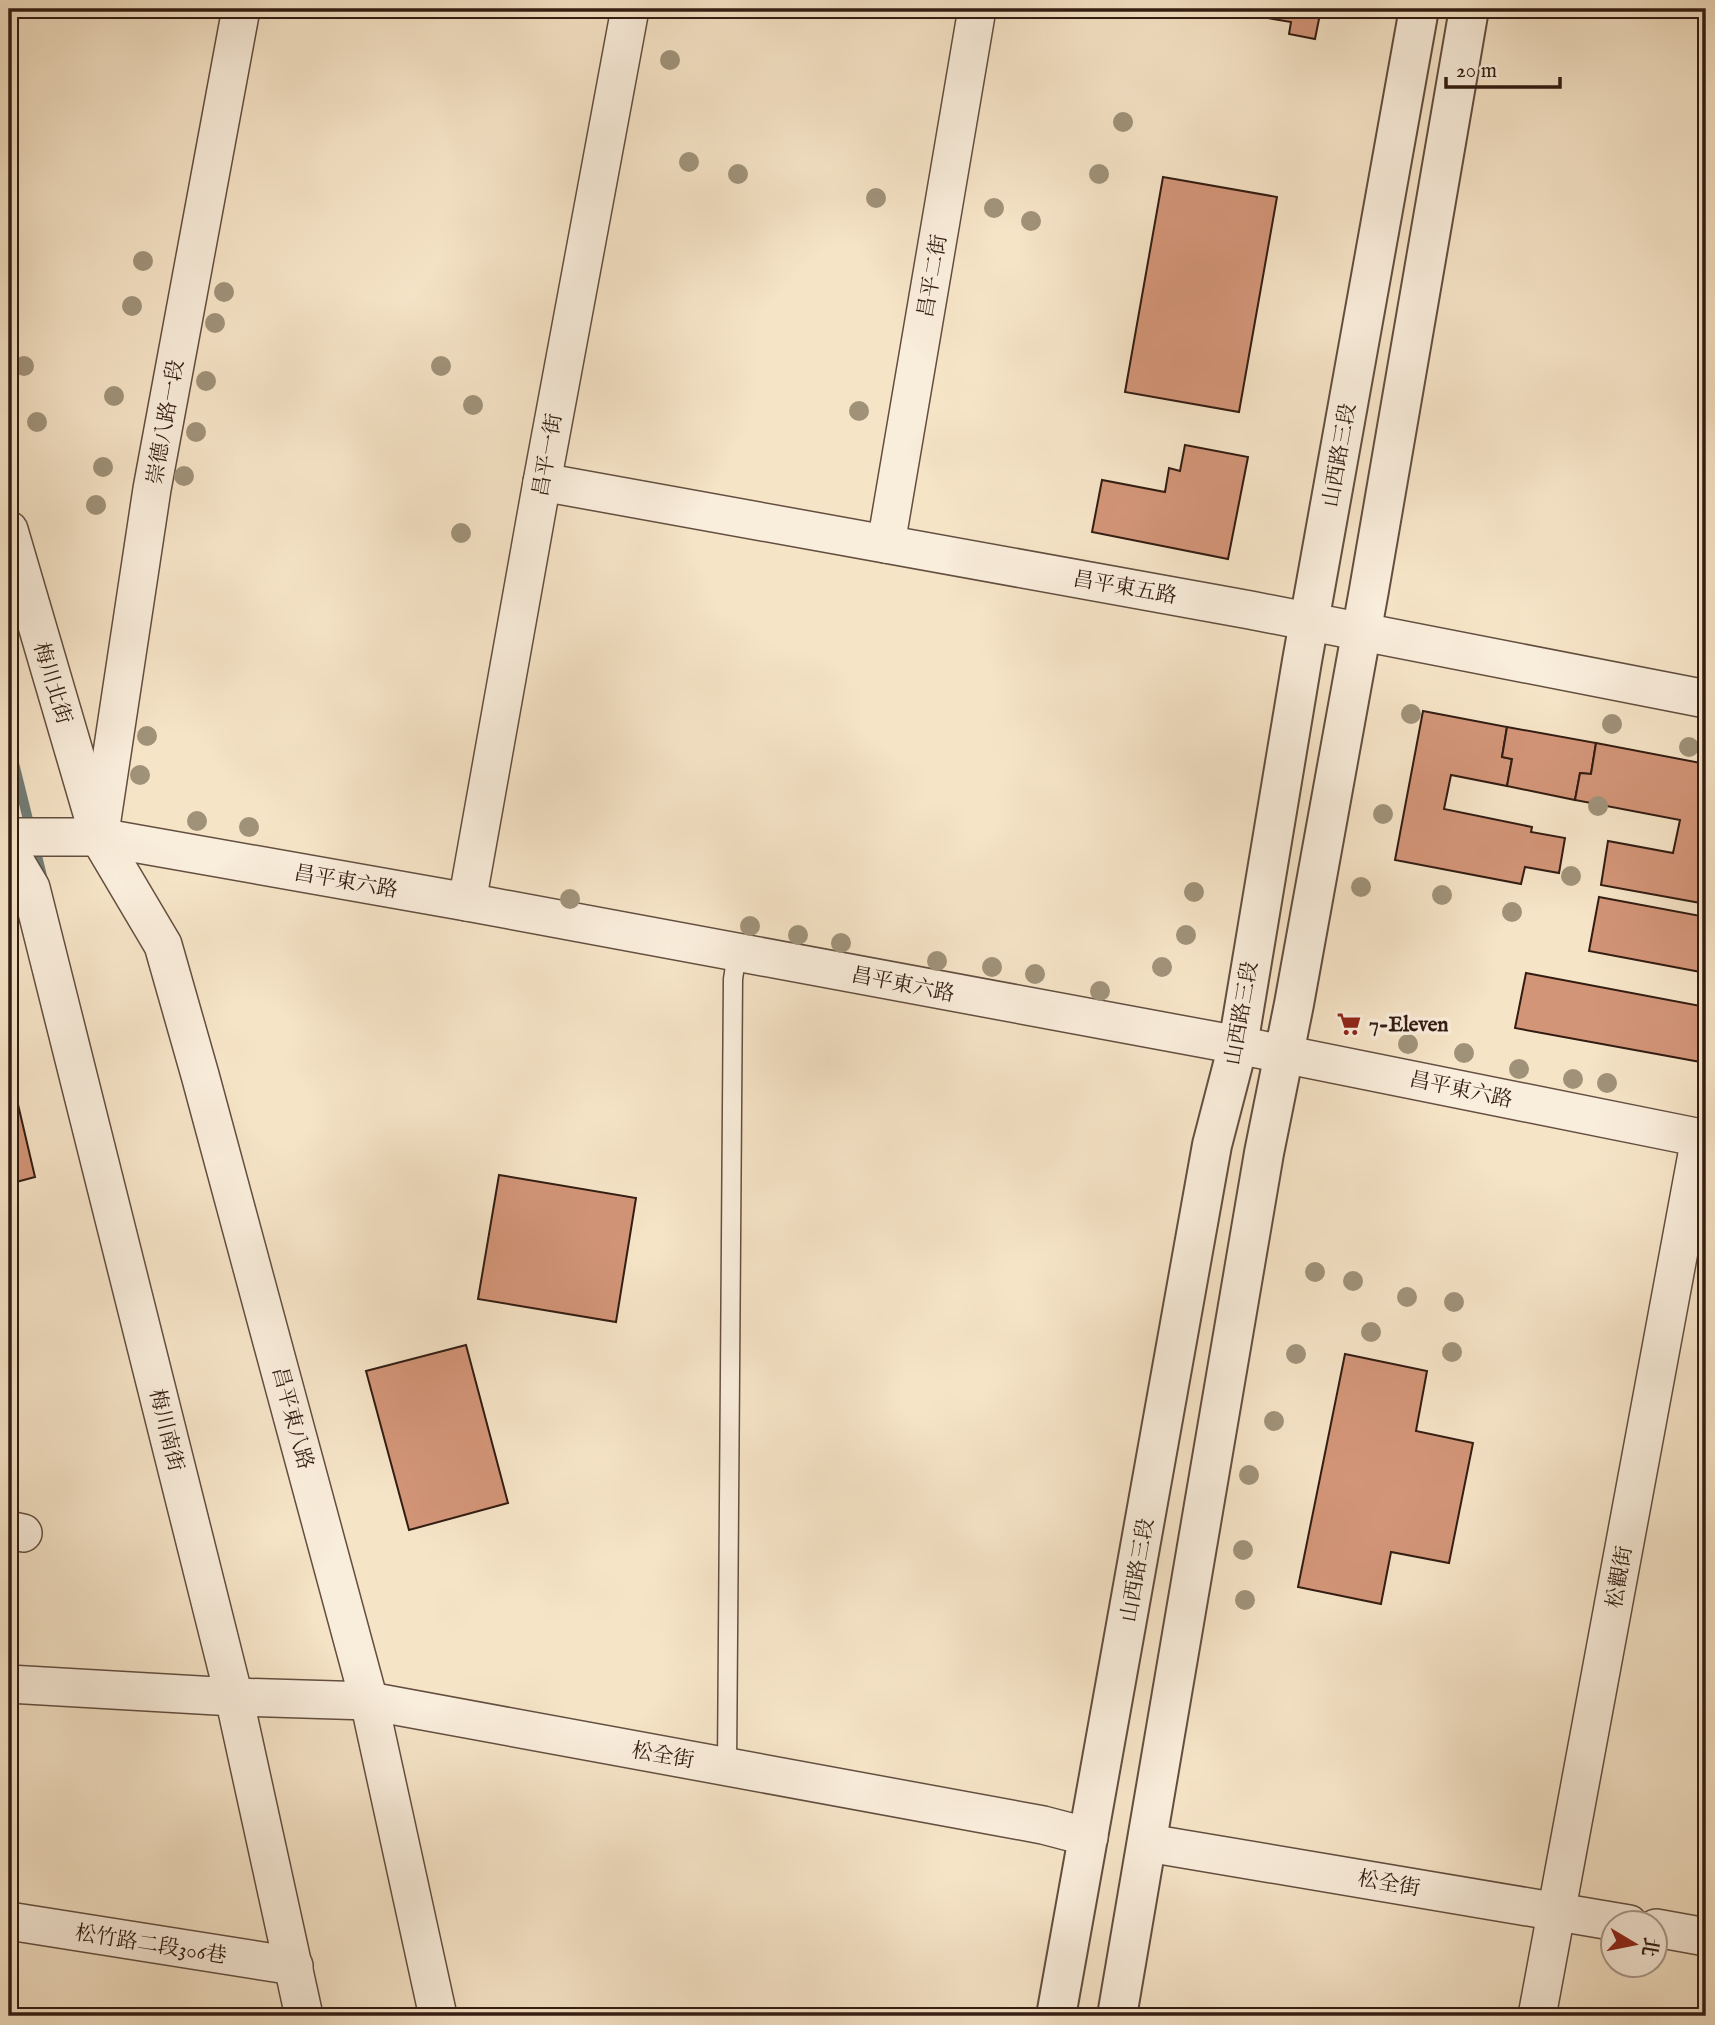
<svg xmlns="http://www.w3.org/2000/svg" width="1715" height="2025" viewBox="0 0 1715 2025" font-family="'IM FELL English','Noto Serif TC',serif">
  <rect width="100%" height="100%" fill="#f6e4c7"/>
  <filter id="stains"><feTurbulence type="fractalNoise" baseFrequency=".00286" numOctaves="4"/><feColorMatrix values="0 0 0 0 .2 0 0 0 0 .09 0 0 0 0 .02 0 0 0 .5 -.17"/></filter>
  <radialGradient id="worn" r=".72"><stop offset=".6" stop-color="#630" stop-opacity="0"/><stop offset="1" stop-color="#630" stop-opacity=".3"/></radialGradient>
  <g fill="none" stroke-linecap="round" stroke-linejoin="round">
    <polyline stroke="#727d76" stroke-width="10" points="9,743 43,880"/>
  </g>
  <g fill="#d39578" stroke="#321c12" stroke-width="2">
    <polygon points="1214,9 1321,9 1315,39 1289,34 1291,22"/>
    <polygon points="1163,177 1277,197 1239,412 1125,392"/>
    <polygon points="1185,445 1248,457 1228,559 1092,532 1102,480 1165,492 1169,468 1180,471"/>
    <polygon points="1423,711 1507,727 1502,757 1512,759 1507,786 1451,775 1444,809 1532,827 1531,832 1565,838 1559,873 1525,867 1521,884 1395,860"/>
    <polygon points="1507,727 1596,743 1591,774 1580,773 1575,800 1507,786 1512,759 1502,757"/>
    <polygon points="1596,743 1706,764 1706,904 1601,885 1608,841 1673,853 1680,820 1575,800 1580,773 1591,774"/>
    <polygon points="1599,897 1706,917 1706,973 1589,951"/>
    <polygon points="1526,973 1706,1007 1706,1063 1515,1028"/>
    <polygon points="9,1066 35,1177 9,1184"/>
    <polygon points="499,1175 636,1198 616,1322 478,1299"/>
    <polygon points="466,1345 508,1503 409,1530 366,1371"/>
    <polygon points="1345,1354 1427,1371 1416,1431 1473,1443 1449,1563 1391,1552 1381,1604 1298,1587"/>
  </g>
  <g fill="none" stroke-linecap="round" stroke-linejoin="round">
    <g stroke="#634e3f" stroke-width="21">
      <polyline id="service" points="727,1767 733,979 737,953"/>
    </g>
    <g stroke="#634e3f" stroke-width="40">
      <g id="minor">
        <polyline points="542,482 1250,610 1706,699"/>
        <polyline points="9,530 99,837 163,945 200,1075 369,1701 438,2016"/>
        <polyline points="886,544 977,9"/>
        <polyline points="101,826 152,489 241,9"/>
        <polyline points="9,837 99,837 467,902 1238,1045 1706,1139"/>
        <polyline points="9,851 31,888 234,1697 304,2016"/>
        <polyline points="467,902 542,482 630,9"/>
        <polyline points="9,1530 23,1533"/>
        <polyline points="9,1684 234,1697 369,1701 1043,1825 1089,1837"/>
        <polyline points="1148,1843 1629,1924"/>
        <polyline points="9,1921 294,1966"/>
        <polyline points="1656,1928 1706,1937"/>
        <polyline points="1537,2016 1700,1138"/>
      </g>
    </g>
    <g stroke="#634e3f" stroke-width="42">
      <g id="tertiary">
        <polyline points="1056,2016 1212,1145 1238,1045 1302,661 1419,9"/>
        <polyline points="1117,2016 1264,1153 1294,1004 1369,590 1469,9"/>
      </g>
    </g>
    <use href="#service" stroke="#f9eddb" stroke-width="18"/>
    <use href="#minor" stroke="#f9eddb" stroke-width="37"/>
    <use href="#tertiary" stroke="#f9eddb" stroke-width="38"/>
  </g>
  <g fill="#a09279">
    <circle cx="670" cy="60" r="10"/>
    <circle cx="1123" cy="122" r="10"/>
    <circle cx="689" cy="162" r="10"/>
    <circle cx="738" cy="174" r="10"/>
    <circle cx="1099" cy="174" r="10"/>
    <circle cx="876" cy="198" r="10"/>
    <circle cx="994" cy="208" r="10"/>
    <circle cx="1031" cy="221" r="10"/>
    <circle cx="143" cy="261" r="10"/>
    <circle cx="224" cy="292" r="10"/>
    <circle cx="132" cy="306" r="10"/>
    <circle cx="215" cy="323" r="10"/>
    <circle cx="24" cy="366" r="10"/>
    <circle cx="441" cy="366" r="10"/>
    <circle cx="206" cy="381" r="10"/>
    <circle cx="114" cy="396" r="10"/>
    <circle cx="473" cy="405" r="10"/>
    <circle cx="859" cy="411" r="10"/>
    <circle cx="37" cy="422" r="10"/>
    <circle cx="196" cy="432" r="10"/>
    <circle cx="103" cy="467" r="10"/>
    <circle cx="184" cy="476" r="10"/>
    <circle cx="96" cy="505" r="10"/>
    <circle cx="461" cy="533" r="10"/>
    <circle cx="1411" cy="714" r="10"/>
    <circle cx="1612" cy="724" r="10"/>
    <circle cx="147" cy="736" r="10"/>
    <circle cx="1689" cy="747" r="10"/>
    <circle cx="140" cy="775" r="10"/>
    <circle cx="1598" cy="806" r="10"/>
    <circle cx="1383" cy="814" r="10"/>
    <circle cx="197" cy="821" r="10"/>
    <circle cx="249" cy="827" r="10"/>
    <circle cx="1571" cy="876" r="10"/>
    <circle cx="1361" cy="887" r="10"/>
    <circle cx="1194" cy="892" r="10"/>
    <circle cx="1442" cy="895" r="10"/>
    <circle cx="570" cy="899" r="10"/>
    <circle cx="1512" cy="912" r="10"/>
    <circle cx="750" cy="926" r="10"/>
    <circle cx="798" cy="935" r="10"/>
    <circle cx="1186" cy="935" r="10"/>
    <circle cx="841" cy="943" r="10"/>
    <circle cx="937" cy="961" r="10"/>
    <circle cx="992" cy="967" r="10"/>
    <circle cx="1162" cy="967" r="10"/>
    <circle cx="1035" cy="974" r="10"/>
    <circle cx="1100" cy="991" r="10"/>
    <circle cx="1408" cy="1044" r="10"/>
    <circle cx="1464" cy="1053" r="10"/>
    <circle cx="1519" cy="1069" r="10"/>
    <circle cx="1573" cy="1079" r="10"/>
    <circle cx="1607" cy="1083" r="10"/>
    <circle cx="1315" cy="1272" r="10"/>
    <circle cx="1353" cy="1281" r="10"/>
    <circle cx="1407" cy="1297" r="10"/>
    <circle cx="1454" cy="1302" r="10"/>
    <circle cx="1371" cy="1332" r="10"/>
    <circle cx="1452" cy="1352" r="10"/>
    <circle cx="1296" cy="1354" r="10"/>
    <circle cx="1274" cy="1421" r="10"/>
    <circle cx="1249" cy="1475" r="10"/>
    <circle cx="1243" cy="1550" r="10"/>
    <circle cx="1245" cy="1600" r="10"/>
  </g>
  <defs>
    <g id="supermarket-bare" transform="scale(1.89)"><path d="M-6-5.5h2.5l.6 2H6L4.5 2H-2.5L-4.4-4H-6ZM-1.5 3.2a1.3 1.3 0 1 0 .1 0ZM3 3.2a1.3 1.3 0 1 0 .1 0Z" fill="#8f2418" stroke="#f9eddb" stroke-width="2.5" paint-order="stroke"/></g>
  </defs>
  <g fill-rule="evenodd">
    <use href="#supermarket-bare" x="1349" y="1024"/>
  </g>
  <g text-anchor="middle" stroke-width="7" stroke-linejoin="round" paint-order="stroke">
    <g font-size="21" fill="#321c12" stroke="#f9eddb">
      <text transform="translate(932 276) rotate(-80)" y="7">昌平二街</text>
      <text transform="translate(165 422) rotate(-80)" y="7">崇德八路一段</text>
      <text transform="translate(547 455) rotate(-80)" y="7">昌平一街</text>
      <text transform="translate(1339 455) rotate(-80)" y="7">山西路三段</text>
      <text transform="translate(1125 587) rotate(10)" y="7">昌平東五路</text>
      <text transform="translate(53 683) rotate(73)" y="7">梅川北街</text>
      <text transform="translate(346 881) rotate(10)" y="7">昌平東六路</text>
      <text transform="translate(903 984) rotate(11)" y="7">昌平東六路</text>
      <text transform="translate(1241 1013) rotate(-80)" y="7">山西路三段</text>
      <text transform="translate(1461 1089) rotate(12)" y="7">昌平東六路</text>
      <text transform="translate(293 1418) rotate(75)" y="7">昌平東八路</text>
      <text transform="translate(167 1430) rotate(76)" y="7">梅川南街</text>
      <text transform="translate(1137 1570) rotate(-80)" y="7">山西路三段</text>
      <text transform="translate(1619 1577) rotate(-80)" y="7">松觀街</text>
      <text transform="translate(663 1755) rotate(10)" y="7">松全街</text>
      <text transform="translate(1389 1883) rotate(10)" y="7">松全街</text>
      <text transform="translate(151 1944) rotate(9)" y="7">松竹路二段306巷</text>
    </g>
    <g font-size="21" font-weight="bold" fill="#321c12" stroke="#f9eddb" text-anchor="start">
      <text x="1369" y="1031">7-Eleven</text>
    </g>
  </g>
  <rect width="1715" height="2025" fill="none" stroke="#f6e4c7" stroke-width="35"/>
  <rect x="10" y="10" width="1694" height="2004" fill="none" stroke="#321c12" stroke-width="3.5"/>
  <rect x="18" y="18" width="1680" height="1990" fill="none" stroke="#321c12" stroke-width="2"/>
  <g transform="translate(1634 1944) rotate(100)"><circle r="33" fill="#f9eddb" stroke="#a9998b" stroke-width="2"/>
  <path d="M0-5L12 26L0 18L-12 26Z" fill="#8f2418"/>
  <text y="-10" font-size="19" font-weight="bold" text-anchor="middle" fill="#321c12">北</text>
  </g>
  <path d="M1446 77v10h114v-10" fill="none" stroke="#321c12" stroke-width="3.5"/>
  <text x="1456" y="77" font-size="21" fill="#321c12" stroke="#f9eddb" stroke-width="5" paint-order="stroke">20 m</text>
  <rect width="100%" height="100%" filter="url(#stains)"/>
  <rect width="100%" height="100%" fill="url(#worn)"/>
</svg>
